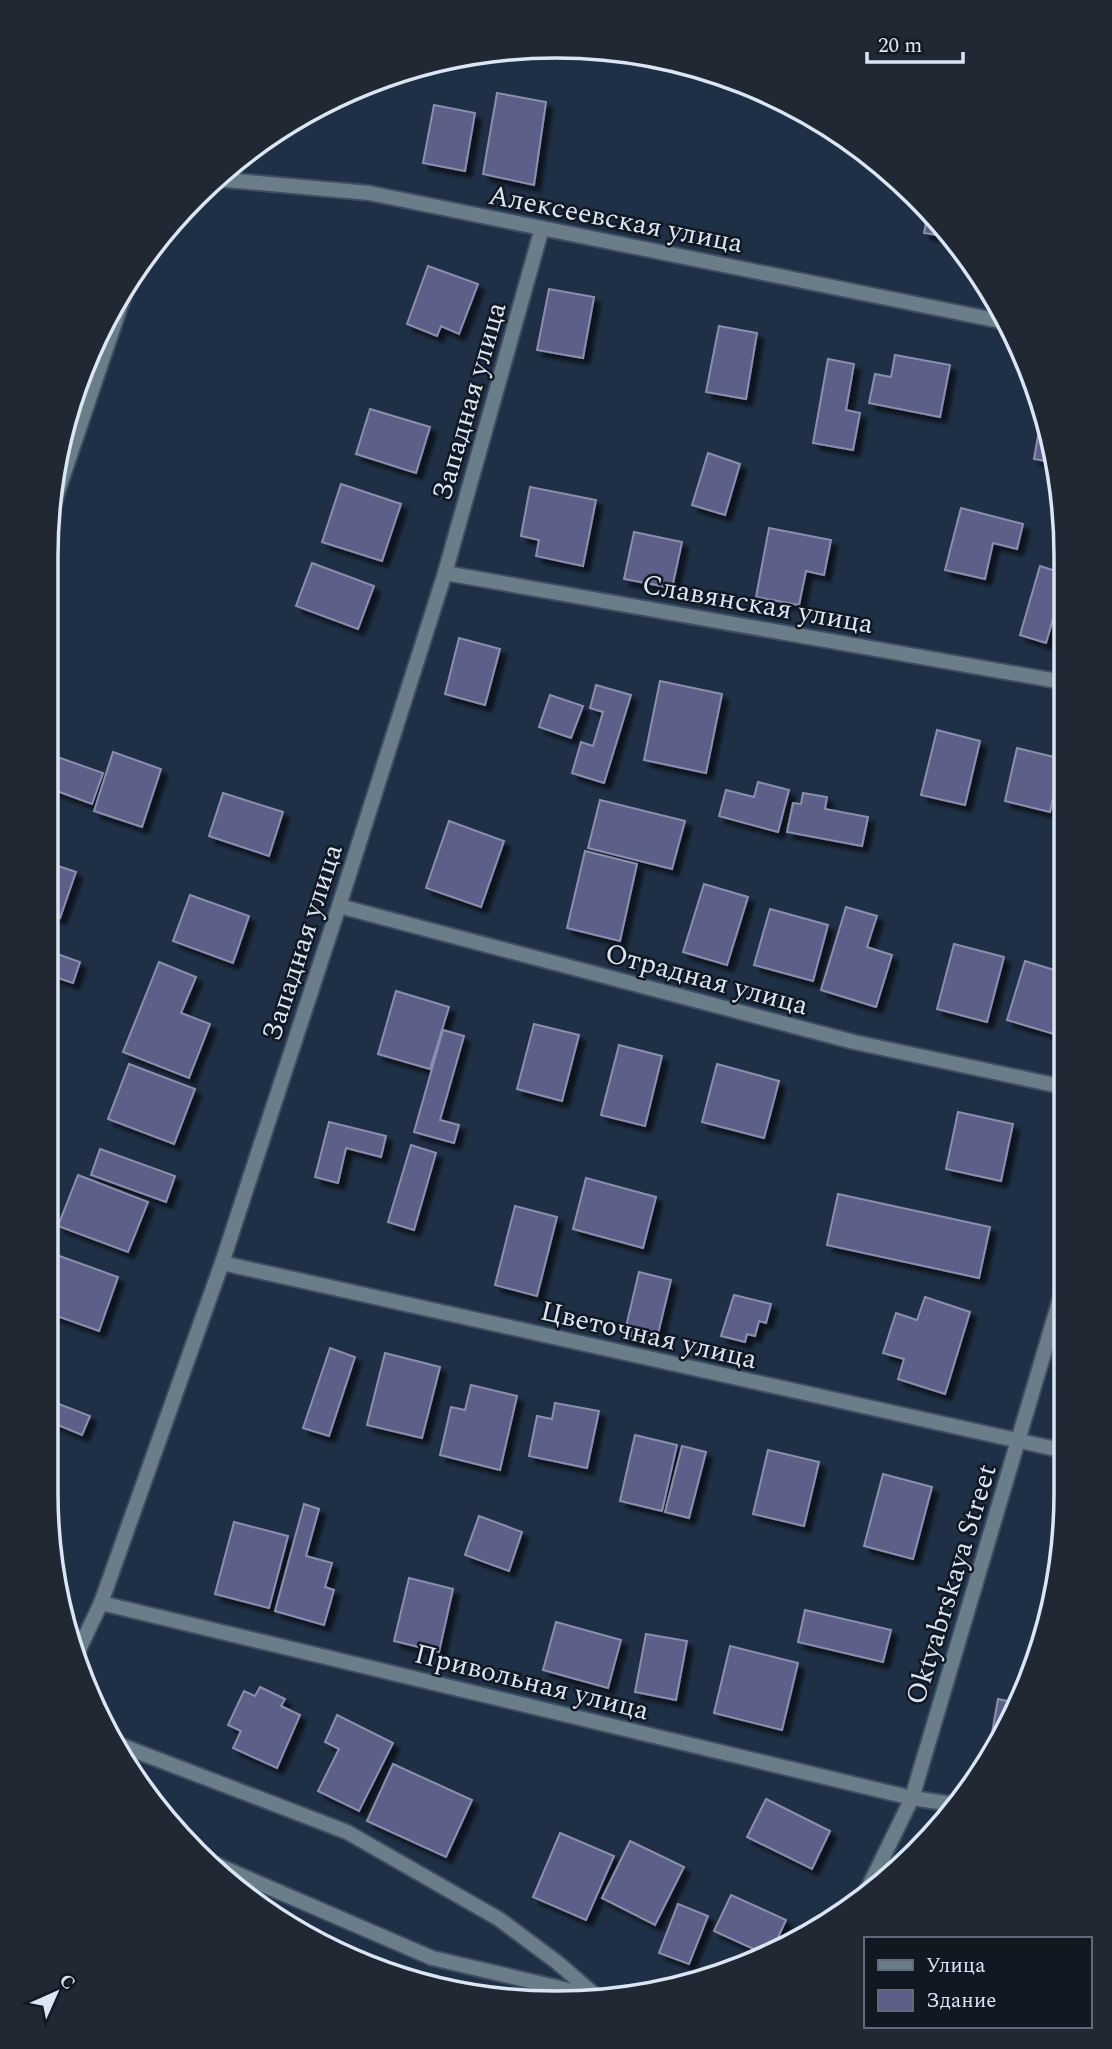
<svg xmlns="http://www.w3.org/2000/svg" width="1112" height="2049" viewBox="0 0 1112 2049" font-family="Spectral,serif">
  <defs>
    <filter id="shadow"><feDropShadow dx="6" dy="6" stdDeviation="2" flood-color="#0009"/></filter>
  </defs>
  <rect width="100%" height="100%" fill="#1f3046"/>
  <g fill="#5b5e87" stroke="#8b8fad" stroke-width="2" filter="url(#shadow)">
    <polygon points="497,93 546,102 534,185 483,174"/>
    <polygon points="434,105 475,113 465,171 423,163"/>
    <polygon points="928,213 950,237 924,233"/>
    <polygon points="428,266 478,284 459,334 441,326 437,336 407,324"/>
    <polygon points="549,289 594,297 583,358 537,350"/>
    <polygon points="719,326 757,333 746,399 706,392"/>
    <polygon points="895,355 950,365 940,417 869,403 875,374 891,377"/>
    <polygon points="828,359 854,364 846,410 860,413 853,450 813,443"/>
    <polygon points="1043,407 1056,463 1034,459"/>
    <polygon points="370,409 430,427 416,473 356,454"/>
    <polygon points="708,453 740,464 725,515 692,505"/>
    <polygon points="341,484 401,504 382,561 322,542"/>
    <polygon points="530,487 596,500 583,566 536,556 539,540 521,536"/>
    <polygon points="961,508 1023,524 1017,549 993,543 985,579 945,570"/>
    <polygon points="769,528 831,540 824,575 806,571 799,605 756,597"/>
    <polygon points="634,532 682,542 672,588 624,579"/>
    <polygon points="312,563 374,586 358,629 296,606"/>
    <polygon points="1040,566 1062,573 1063,621 1053,619 1046,643 1020,635"/>
    <polygon points="459,638 500,649 485,705 445,694"/>
    <polygon points="660,681 722,694 706,773 644,760"/>
    <polygon points="596,685 631,695 604,783 572,773 581,742 593,746 603,712 590,708"/>
    <polygon points="550,695 583,706 571,738 539,727"/>
    <polygon points="937,730 980,741 965,805 921,795"/>
    <polygon points="1017,748 1062,759 1050,812 1005,801"/>
    <polygon points="113,752 161,769 142,827 94,811"/>
    <polygon points="46,753 103,773 92,804 46,787"/>
    <polygon points="758,782 789,790 778,832 719,816 726,790 754,797"/>
    <polygon points="223,793 283,812 269,856 209,836"/>
    <polygon points="803,793 827,797 825,809 868,817 862,846 787,832 793,803 801,804"/>
    <polygon points="600,800 685,821 672,869 588,848"/>
    <polygon points="1063,812 1063,858 1054,856"/>
    <polygon points="449,821 504,841 481,907 426,888"/>
    <polygon points="585,851 637,864 620,941 567,928"/>
    <polygon points="46,862 76,872 60,918 46,913"/>
    <polygon points="704,884 748,897 727,965 683,952"/>
    <polygon points="190,895 249,916 233,963 173,941"/>
    <polygon points="846,907 877,916 867,947 892,955 876,1007 821,990"/>
    <polygon points="770,909 828,925 813,981 754,965"/>
    <polygon points="954,944 1004,957 987,1022 937,1009"/>
    <polygon points="46,950 80,962 73,983 46,974"/>
    <polygon points="1025,961 1064,973 1064,1037 1007,1020"/>
    <polygon points="159,962 196,977 181,1013 210,1024 189,1078 123,1052"/>
    <polygon points="396,991 449,1007 430,1069 378,1054"/>
    <polygon points="534,1024 579,1035 562,1101 517,1089"/>
    <polygon points="443,1030 464,1036 440,1120 459,1125 454,1143 414,1132"/>
    <polygon points="619,1045 662,1056 645,1126 601,1115"/>
    <polygon points="129,1064 195,1089 174,1144 108,1119"/>
    <polygon points="717,1064 779,1081 764,1138 702,1122"/>
    <polygon points="958,1112 1013,1124 1001,1181 946,1169"/>
    <polygon points="329,1122 386,1136 381,1157 346,1148 338,1183 315,1177"/>
    <polygon points="411,1145 436,1153 414,1230 388,1222"/>
    <polygon points="100,1149 175,1176 166,1202 91,1175"/>
    <polygon points="78,1175 148,1202 128,1252 58,1226"/>
    <polygon points="586,1178 656,1197 643,1248 573,1229"/>
    <polygon points="838,1194 990,1227 979,1278 827,1245"/>
    <polygon points="515,1206 557,1217 537,1296 495,1285"/>
    <polygon points="51,1253 118,1277 99,1331 46,1312 46,1268"/>
    <polygon points="639,1272 671,1280 656,1342 624,1335"/>
    <polygon points="734,1295 771,1304 766,1323 759,1321 755,1336 747,1334 745,1342 721,1336"/>
    <polygon points="925,1297 970,1312 945,1394 898,1379 904,1359 883,1353 896,1313 917,1320"/>
    <polygon points="330,1348 355,1357 329,1436 303,1428"/>
    <polygon points="385,1353 440,1367 422,1438 367,1425"/>
    <polygon points="471,1385 517,1396 500,1470 440,1455 451,1407 465,1410"/>
    <polygon points="46,1399 90,1416 82,1435 46,1420"/>
    <polygon points="555,1403 599,1411 587,1468 529,1456 537,1416 552,1419"/>
    <polygon points="635,1435 677,1445 662,1511 620,1501"/>
    <polygon points="682,1446 706,1452 689,1518 665,1512"/>
    <polygon points="768,1450 819,1462 804,1526 753,1514"/>
    <polygon points="883,1474 932,1487 913,1559 864,1546"/>
    <polygon points="304,1504 319,1509 306,1556 332,1563 325,1587 334,1590 324,1625 275,1611"/>
    <polygon points="479,1516 522,1532 509,1571 465,1555"/>
    <polygon points="234,1522 288,1536 269,1608 215,1594"/>
    <polygon points="409,1578 453,1589 439,1652 394,1641"/>
    <polygon points="805,1610 891,1630 883,1662 798,1642"/>
    <polygon points="556,1622 621,1640 608,1688 543,1670"/>
    <polygon points="646,1634 687,1641 676,1700 635,1692"/>
    <polygon points="730,1646 798,1663 782,1730 714,1713"/>
    <polygon points="260,1687 285,1699 281,1706 300,1715 277,1768 233,1748 241,1731 228,1725 244,1691 255,1696"/>
    <polygon points="998,1699 1017,1703 998,1748 987,1761"/>
    <polygon points="337,1715 393,1743 359,1811 318,1791 339,1749 325,1742"/>
    <polygon points="393,1764 472,1800 446,1857 367,1821"/>
    <polygon points="766,1799 830,1831 812,1869 747,1837"/>
    <polygon points="560,1833 614,1856 586,1920 533,1897"/>
    <polygon points="630,1841 684,1867 655,1925 602,1898"/>
    <polygon points="731,1895 786,1920 771,1953 767,1955 714,1931"/>
    <polygon points="678,1904 708,1916 689,1964 659,1953"/>
  </g>
  <g fill="none" stroke-linecap="round" stroke-linejoin="round">
    <g stroke="#3d4d62" stroke-width="18">
      <g id="minor">
        <polyline points="215,179 369,193 1005,322"/>
        <polyline points="47,523 130,278"/>
        <polyline points="445,573 1063,682"/>
        <polyline points="339,906 854,1042 1064,1087"/>
        <polyline points="222,1263 1065,1451"/>
        <polyline points="101,1603 912,1798 952,1804"/>
        <polyline points="74,1660 101,1603 222,1263 339,906 445,573 542,228"/>
        <polyline points="120,1745 347,1832 499,1919 558,1963 596,1996"/>
        <polyline points="217,1865 432,1958 594,1996"/>
        <polyline points="865,1894 912,1798 1065,1282"/>
      </g>
    </g>
    <use href="#minor" stroke="#697e89" stroke-width="14"/>
  </g>
  <g text-anchor="middle" stroke-width="5" stroke-linejoin="round" paint-order="stroke">
    <g font-size="28" fill="#dbe6f4" stroke="#101822">
      <text transform="translate(616 218) rotate(11)" y="10">Алексеевская улица</text>
      <text transform="translate(468 401) rotate(-74)" y="10">Западная улица</text>
      <text transform="translate(758 603) rotate(10)" y="10">Славянская улица</text>
      <text transform="translate(301 942) rotate(-72)" y="10">Западная улица</text>
      <text transform="translate(707 978) rotate(15)" y="10">Отрадная улица</text>
      <text transform="translate(649 1334) rotate(13)" y="10">Цветочная улица</text>
      <text transform="translate(950 1584) rotate(-73)" y="10">Oktyabrskaya Street</text>
      <text transform="translate(532 1681) rotate(14)" y="10">Привольная улица</text>
    </g>
  </g>
  <path d="M0 0H1112V2049H0ZM556 58H556A498 498 0 0 1 1054 556V1493A498 498 0 0 1 556 1991H556A498 498 0 0 1 58 1493V556A498 498 0 0 1 556 58Z" fill="#202833" fill-rule="evenodd"/>
  <path fill="none" stroke="#dbe6f4" stroke-width="3.5" d="M556 58H556A498 498 0 0 1 1054 556V1493A498 498 0 0 1 556 1991H556A498 498 0 0 1 58 1493V556A498 498 0 0 1 556 58Z"/>
  <rect x="864" y="1937" width="228" height="91" fill="#101822" stroke="#616a76" stroke-width="2"/>
  <rect x="878" y="1960" width="35" height="10" fill="#697e89" stroke="#616a76" stroke-width="2"/>
  <text x="926" y="1972" font-size="21" fill="#dbe6f4">Улица</text>
  <rect x="878" y="1990" width="35" height="21" fill="#5b5e87" stroke="#616a76" stroke-width="2"/>
  <text x="926" y="2007" font-size="21" fill="#dbe6f4">Здание</text>
  <g transform="translate(56 1993) rotate(45)" stroke="#101822" stroke-width="5" paint-order="stroke">
  <path d="M0-5L12 26L0 18L-12 26Z" fill="#dbe6f4"/>
  <text y="-10" font-size="19" font-weight="bold" text-anchor="middle" fill="#dbe6f4">С</text>
  </g>
  <path d="M867 52v10h96v-10" fill="none" stroke="#dbe6f4" stroke-width="3.5"/>
  <text x="878" y="52" font-size="21" fill="#dbe6f4" stroke="#101822" stroke-width="5" paint-order="stroke">20 m</text>
</svg>
